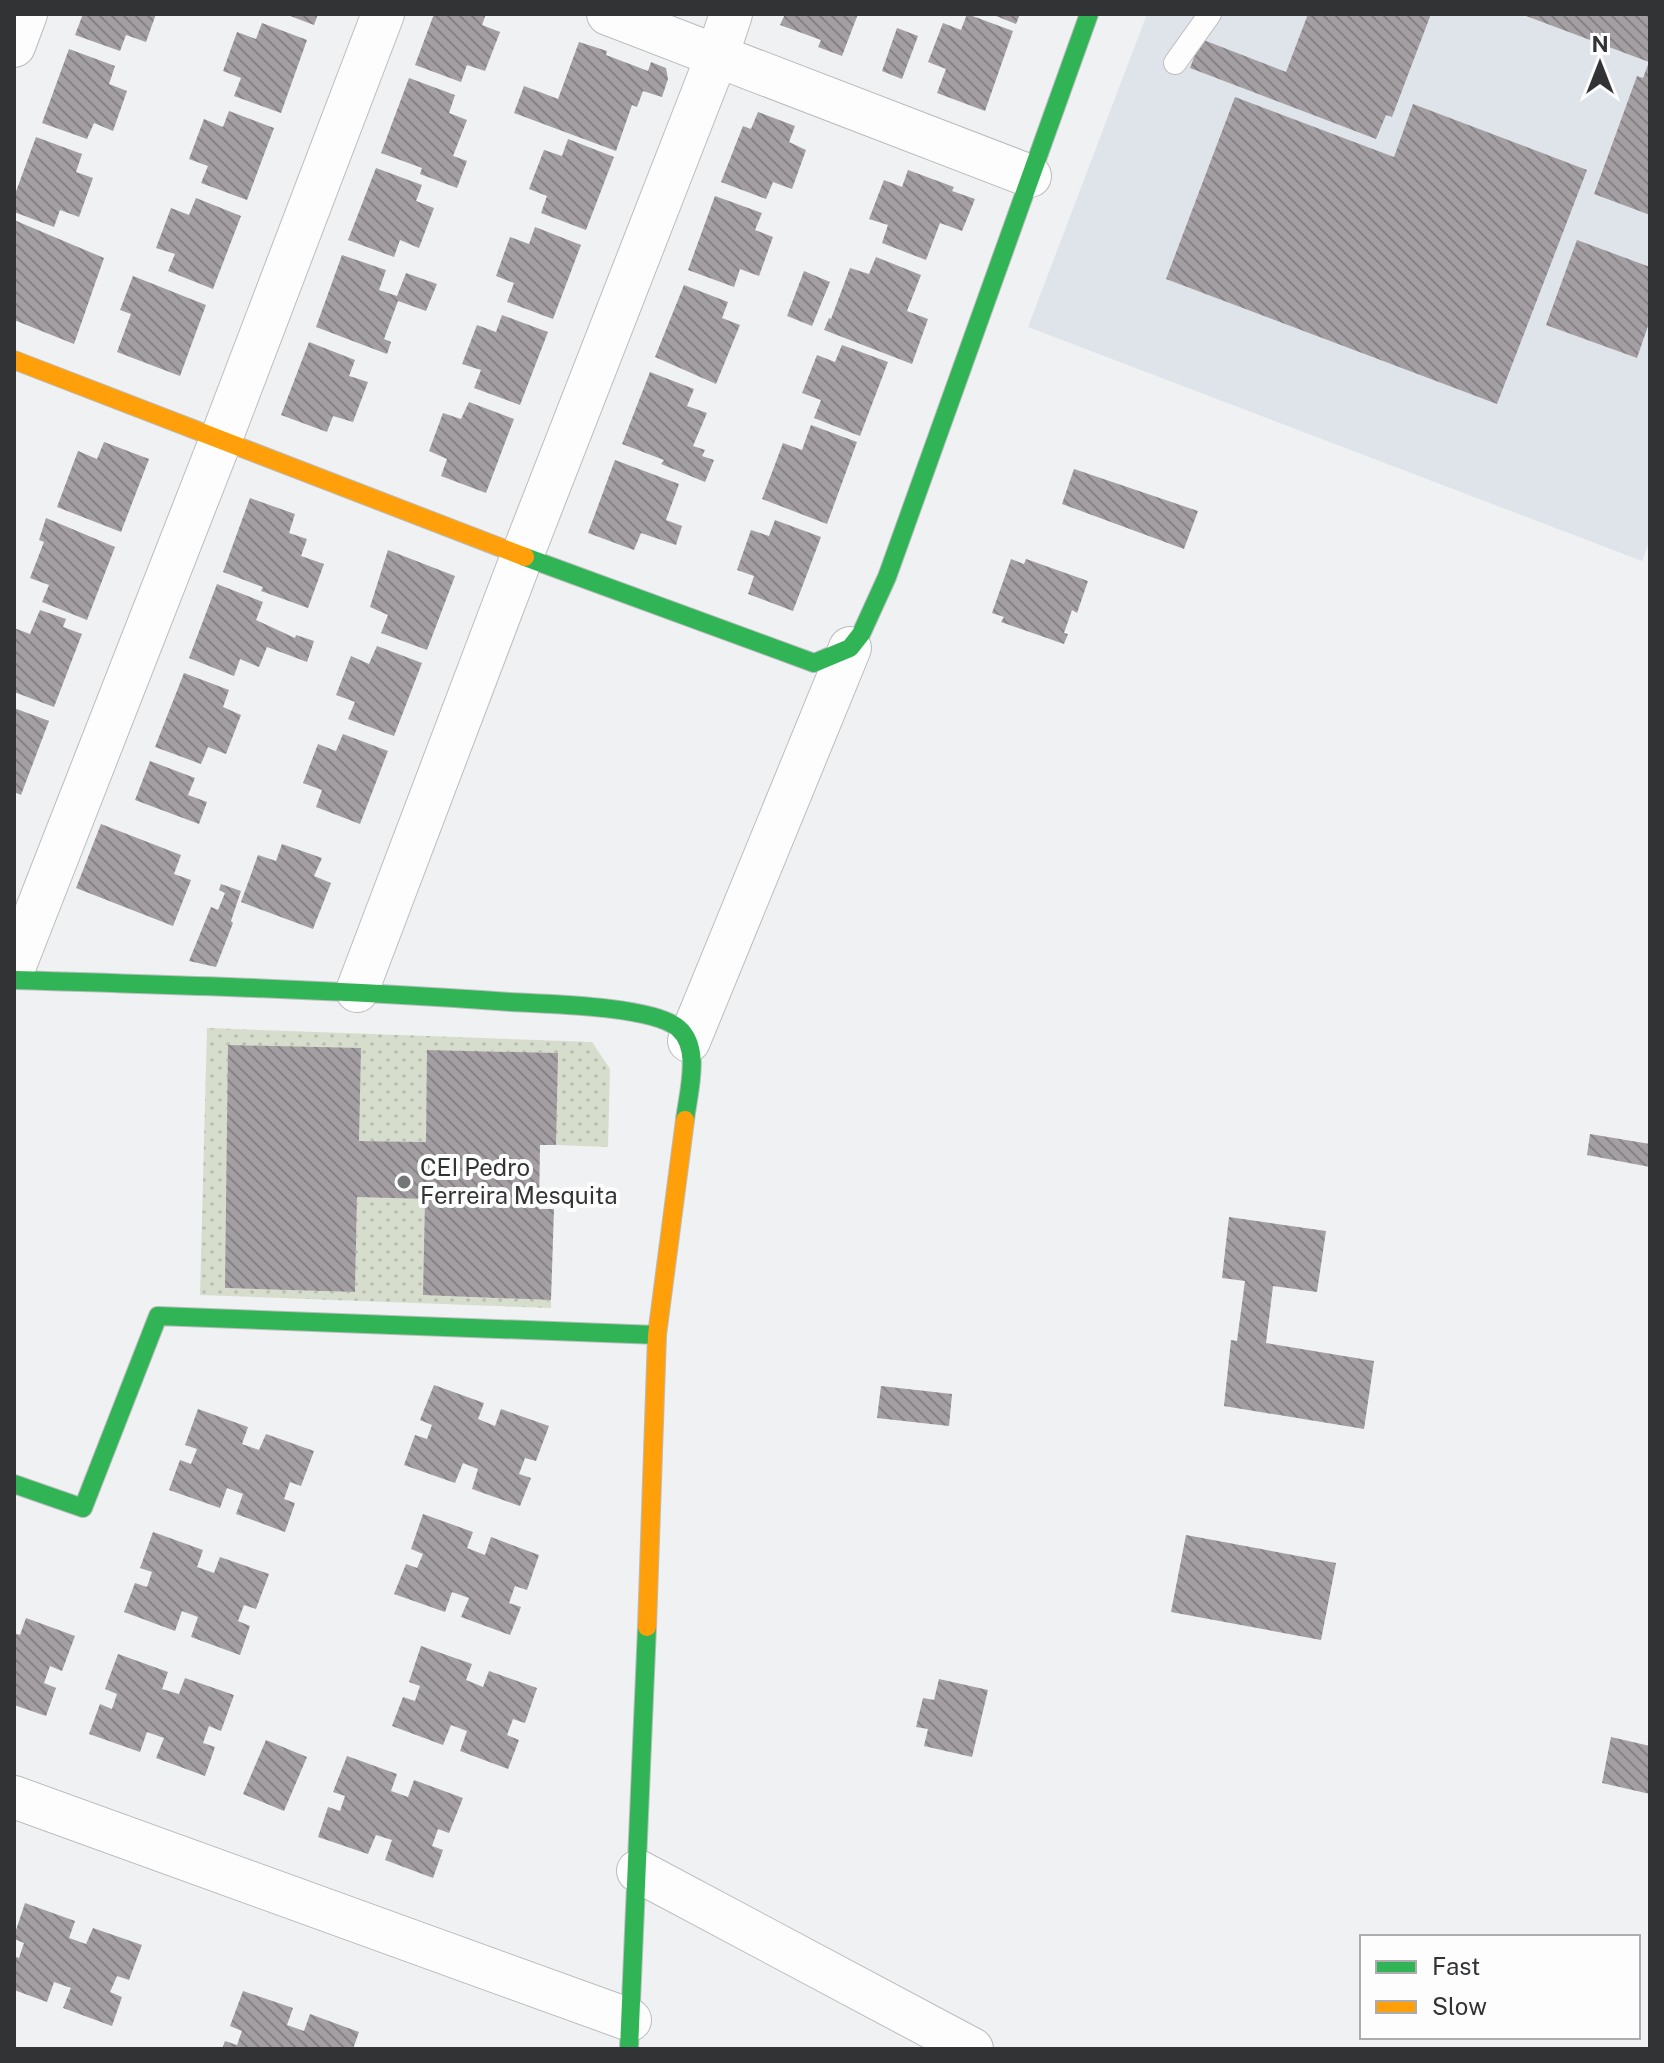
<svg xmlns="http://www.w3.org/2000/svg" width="1664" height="2063" viewBox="0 0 1664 2063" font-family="'Public Sans',sans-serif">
  <defs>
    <pattern id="grass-dots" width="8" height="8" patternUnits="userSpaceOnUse" patternTransform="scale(2)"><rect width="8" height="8" fill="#d7ddcc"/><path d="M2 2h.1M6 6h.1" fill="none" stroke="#b9beb0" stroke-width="1.8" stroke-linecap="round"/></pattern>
    <pattern id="building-back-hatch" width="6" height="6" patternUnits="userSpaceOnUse" patternTransform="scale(2)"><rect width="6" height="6" fill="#a49fa3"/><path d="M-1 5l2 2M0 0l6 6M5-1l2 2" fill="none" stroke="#868286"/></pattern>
  </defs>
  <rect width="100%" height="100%" fill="#eff1f3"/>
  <polygon fill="#dfe4ea" points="1147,14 1650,14 1650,539 1642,561 1028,327"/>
  <polygon fill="url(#grass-dots)" points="207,1028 592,1042 610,1069 608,1147 556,1145 557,1053 428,1050 426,1142 359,1141 225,1288 355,1292 357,1197 425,1199 424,1294 551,1300 551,1308 200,1295"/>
  <g fill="url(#building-back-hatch)">
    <polygon points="83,14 156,14 146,42 126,35 120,51 75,35"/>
    <polygon points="285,14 318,14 314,25"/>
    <polygon points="434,14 486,14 482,25 500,32 485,71 467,65 461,82 415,65"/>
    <polygon points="785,14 858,14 842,56 818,47 821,40 780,25"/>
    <polygon points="967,14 1013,31 985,111 937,93 946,69 928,62 943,23 961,30"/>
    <polygon points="991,14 1020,14 1016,24"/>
    <polygon points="1308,14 1431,14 1392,117 1386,115 1376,139 1190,68 1201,39 1286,72"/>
    <polygon points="1521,14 1650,14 1650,215 1594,194 1637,76 1643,78 1649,62"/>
    <polygon points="262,23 307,40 281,113 234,96 241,78 223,71 237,32 256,39"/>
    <polygon points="897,28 918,36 902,79 882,71"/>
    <polygon points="579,42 607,51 606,55 648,71 651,62 666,68 668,79 662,97 643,91 637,107 632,105 616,151 514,113 524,86 558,99"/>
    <polygon points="69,49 115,66 109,84 127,91 113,131 94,123 87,139 42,123"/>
    <polygon points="409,78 455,95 449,113 467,120 453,156 467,161 457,188 420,174 422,168 381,153"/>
    <polygon points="1235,97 1394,157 1413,104 1587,170 1497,404 1166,279"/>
    <polygon points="229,111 274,128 247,200 201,183 208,166 189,159 204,119 223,127"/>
    <polygon points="758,112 795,126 789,142 806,150 792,189 773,182 766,199 721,182 743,126 751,129"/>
    <polygon points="36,137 82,154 76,172 93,178 79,217 60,210 54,227 14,212 14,197"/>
    <polygon points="568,139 614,157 586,230 541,213 547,196 529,189 544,150 562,156"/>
    <polygon points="376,168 422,185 416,201 434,208 419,248 400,240 394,257 348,240"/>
    <polygon points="908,170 954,187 952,191 975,199 962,231 940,223 926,260 882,243 888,225 869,219 884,180 902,187"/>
    <polygon points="715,196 762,213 755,230 773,237 759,276 740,269 734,287 688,270"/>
    <polygon points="196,198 241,216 213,289 168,271 175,254 156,248 171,208 189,215"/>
    <polygon points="14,220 104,258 74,344 14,320"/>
    <polygon points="535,227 581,245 553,319 507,302 514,283 496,276 510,237 529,244"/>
    <polygon points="1577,240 1650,267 1650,320 1637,358 1546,325"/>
    <polygon points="342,255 386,270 379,290 397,296 406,273 437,284 426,311 398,301 384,339 391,342 387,354 316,327"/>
    <polygon points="876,257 921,275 907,311 928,319 912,364 824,330 829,318 831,319 850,268 869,274"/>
    <polygon points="804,271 830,282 812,326 787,316"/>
    <polygon points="133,276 206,305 180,376 117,352 131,314 120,310"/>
    <polygon points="684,285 728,302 722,318 740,325 716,384 655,357"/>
    <polygon points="502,315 548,332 520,405 474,388 481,370 462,364 477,325 496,332"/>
    <polygon points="309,342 355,360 349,376 368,382 353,422 333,416 327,432 281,415"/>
    <polygon points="842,345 888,362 860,436 814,418 821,400 802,393 817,355 835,362"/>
    <polygon points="650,372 694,389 687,406 707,413 693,446 705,450 702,456 714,460 705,482 661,464 664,460 622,444"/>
    <polygon points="469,402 514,419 486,493 441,476 447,459 429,451 443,413 461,419"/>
    <polygon points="811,425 857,442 827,524 762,499 783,443 802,450"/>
    <polygon points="104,442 149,459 121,532 57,507 78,451 97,459"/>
    <polygon points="615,460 679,484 666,520 682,526 676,545 641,533 634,550 588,533"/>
    <polygon points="1074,469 1198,511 1184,549 1062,504"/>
    <polygon points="250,498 295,514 289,533 307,539 301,556 324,564 308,608 261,591 263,587 223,572"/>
    <polygon points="46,518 115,547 87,620 42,602 49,585 30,578 44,542 39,540"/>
    <polygon points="775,520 821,537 793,611 748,594 754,576 737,570 751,530 769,536"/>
    <polygon points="388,550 455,576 427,650 381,633 388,615 370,607"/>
    <polygon points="1011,559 1024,564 1026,559 1088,581 1077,613 1072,610 1064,633 1068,634 1064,644 1001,622 1004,617 992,613"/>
    <polygon points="217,584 263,602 256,620 295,638 296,635 314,641 307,662 267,647 259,667 240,659 234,676 189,658"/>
    <polygon points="40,610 66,619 63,627 82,634 54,707 14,692 14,628 30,634"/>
    <polygon points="377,646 422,663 394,736 348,719 355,702 336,695 351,656 369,664"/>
    <polygon points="184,673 229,690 223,707 241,715 226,754 208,747 201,764 155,747"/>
    <polygon points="14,708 49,721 21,795 14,792"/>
    <polygon points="343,734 388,751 360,824 316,807 322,790 303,783 318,744 336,751"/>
    <polygon points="150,761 195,778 188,795 207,802 199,824 135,800"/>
    <polygon points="101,824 181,855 174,874 191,880 173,926 76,888"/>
    <polygon points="282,844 322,858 314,876 331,883 313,929 241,902 258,855 276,861"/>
    <polygon points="221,884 241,891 231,921 233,923 216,967 189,961 211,907 218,910 225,893 219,890"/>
    <polygon points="228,1045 361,1048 359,1141 426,1142 427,1050 558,1053 556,1145 540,1145 539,1209 554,1209 551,1300 423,1295 425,1199 357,1197 355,1292 225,1288"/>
    <polygon points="1590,1134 1650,1144 1650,1167 1587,1155"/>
    <polygon points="1229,1217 1326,1231 1317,1292 1273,1286 1266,1343 1374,1361 1364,1429 1224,1406 1231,1340 1237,1341 1245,1281 1222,1278"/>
    <polygon points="434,1385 484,1403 478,1419 495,1426 501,1409 549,1426 536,1461 525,1458 519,1474 531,1478 520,1506 472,1489 478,1469 463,1463 455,1483 404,1465 415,1435 427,1439 432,1425 420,1420"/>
    <polygon points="881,1386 952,1394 949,1426 877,1418"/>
    <polygon points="198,1409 248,1427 242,1444 259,1450 266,1434 314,1451 301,1486 290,1482 284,1499 295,1503 285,1532 236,1514 243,1494 227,1488 220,1508 169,1490 180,1460 191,1464 197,1449 185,1445"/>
    <polygon points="423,1514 473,1532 467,1548 485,1555 491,1537 539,1555 527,1590 515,1586 509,1603 521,1607 510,1635 461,1617 469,1598 452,1592 445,1612 394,1594 406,1564 417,1568 423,1554 411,1549"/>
    <polygon points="153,1532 203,1550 197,1567 214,1573 220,1557 269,1574 256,1609 244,1605 238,1621 250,1626 240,1655 191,1637 198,1617 182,1611 175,1631 124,1612 135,1583 147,1587 152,1572 140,1568"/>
    <polygon points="1186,1535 1336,1563 1321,1640 1171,1612"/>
    <polygon points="26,1618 75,1636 62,1671 50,1666 44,1683 56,1688 46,1716 14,1705 14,1633 20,1635"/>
    <polygon points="421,1646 472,1664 466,1680 483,1687 489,1671 537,1688 525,1723 513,1719 507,1735 519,1740 508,1769 460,1751 467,1731 451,1725 443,1745 392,1726 403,1697 415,1701 420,1686 409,1682"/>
    <polygon points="118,1654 168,1672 162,1689 179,1694 185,1678 234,1695 221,1731 209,1726 203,1743 215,1747 205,1776 156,1758 164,1738 147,1732 140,1752 89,1734 100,1704 112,1709 117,1694 105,1689"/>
    <polygon points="939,1679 988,1690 972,1757 924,1746 928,1729 916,1727 923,1698 934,1700"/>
    <polygon points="1611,1737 1650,1746 1650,1794 1602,1783"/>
    <polygon points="266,1740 307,1757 284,1811 243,1794"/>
    <polygon points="347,1756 397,1774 391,1791 408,1797 414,1780 463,1798 449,1833 438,1829 432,1846 443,1850 433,1878 385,1860 392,1840 376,1835 368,1854 318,1837 328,1807 340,1811 345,1796 333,1792"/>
    <polygon points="25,1903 75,1921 69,1938 86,1944 93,1928 142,1945 129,1980 117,1976 110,1992 122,1997 112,2026 63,2008 71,1988 54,1982 47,2002 14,1990 14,1956 19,1958 24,1943 14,1939 14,1936"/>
    <polygon points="243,1991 293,2008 287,2025 304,2031 310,2014 359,2032 353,2049 222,2049 225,2041 237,2045 242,2031 230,2026"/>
  </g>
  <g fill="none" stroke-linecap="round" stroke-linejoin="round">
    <g stroke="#babcbe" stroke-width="24">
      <polyline id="lane" points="1175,63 1210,14"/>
    </g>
    <g stroke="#babcbe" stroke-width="44">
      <g id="street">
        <polyline points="608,14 1030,176"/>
        <polyline points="14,46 26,14"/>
        <polyline points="14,968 221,439 383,14"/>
        <polyline points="357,991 522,556 717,56 731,14"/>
        <polyline points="689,1041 850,648"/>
        <polyline points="14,1797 630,2020"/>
        <polyline points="638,1871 972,2049"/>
      </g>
    </g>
    <g stroke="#babcbe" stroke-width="20">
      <g id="fast">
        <polyline points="525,557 814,663 850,648 861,634 887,577 1089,14"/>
        <path d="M14 980C180 985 346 990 511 1002 547 1004 653 1006 678 1028 702 1048 688 1093 685 1120"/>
        <polyline points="14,1484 83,1508 158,1316 657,1335"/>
        <polyline points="629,2049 647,1627"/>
      </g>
    </g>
    <g stroke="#babcbe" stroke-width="20">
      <g id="slow">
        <polyline points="14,360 525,557"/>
        <polyline points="647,1627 657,1335 685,1120"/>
      </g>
    </g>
    <use href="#lane" stroke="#fdfdfd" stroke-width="22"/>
    <use href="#street" stroke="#fdfdfd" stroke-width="42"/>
    <use href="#fast" stroke="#30b455" stroke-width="18"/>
    <use href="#slow" stroke="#ff9f0a" stroke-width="18"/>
  </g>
  <circle fill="#747678" stroke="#fdfdfe" stroke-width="3" cx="404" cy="1182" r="8"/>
  <g text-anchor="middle" stroke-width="8" stroke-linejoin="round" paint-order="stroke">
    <g font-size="24" fill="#323335" stroke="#fdfdfe" text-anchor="start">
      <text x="420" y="1176">CEI Pedro<tspan x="420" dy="28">Ferreira Mesquita</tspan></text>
    </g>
  </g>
  <rect width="1664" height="2063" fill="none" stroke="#323335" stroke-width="32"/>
  <rect x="1360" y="1935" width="280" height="104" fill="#fdfdfe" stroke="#acacae" stroke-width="2"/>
  <rect x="1376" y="1961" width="40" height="12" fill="#30b455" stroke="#acacae" stroke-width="2"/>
  <text x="1432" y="1975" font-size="24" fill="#323335">Fast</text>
  <rect x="1376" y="2001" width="40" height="12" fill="#ff9f0a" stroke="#acacae" stroke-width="2"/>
  <text x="1432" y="2015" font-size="24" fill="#323335">Slow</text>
  <g transform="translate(1600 64)" stroke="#fdfdfe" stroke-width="6" paint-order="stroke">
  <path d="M0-6L14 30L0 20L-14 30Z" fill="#323335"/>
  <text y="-12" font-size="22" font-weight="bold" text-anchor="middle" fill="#323335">N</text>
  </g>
</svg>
